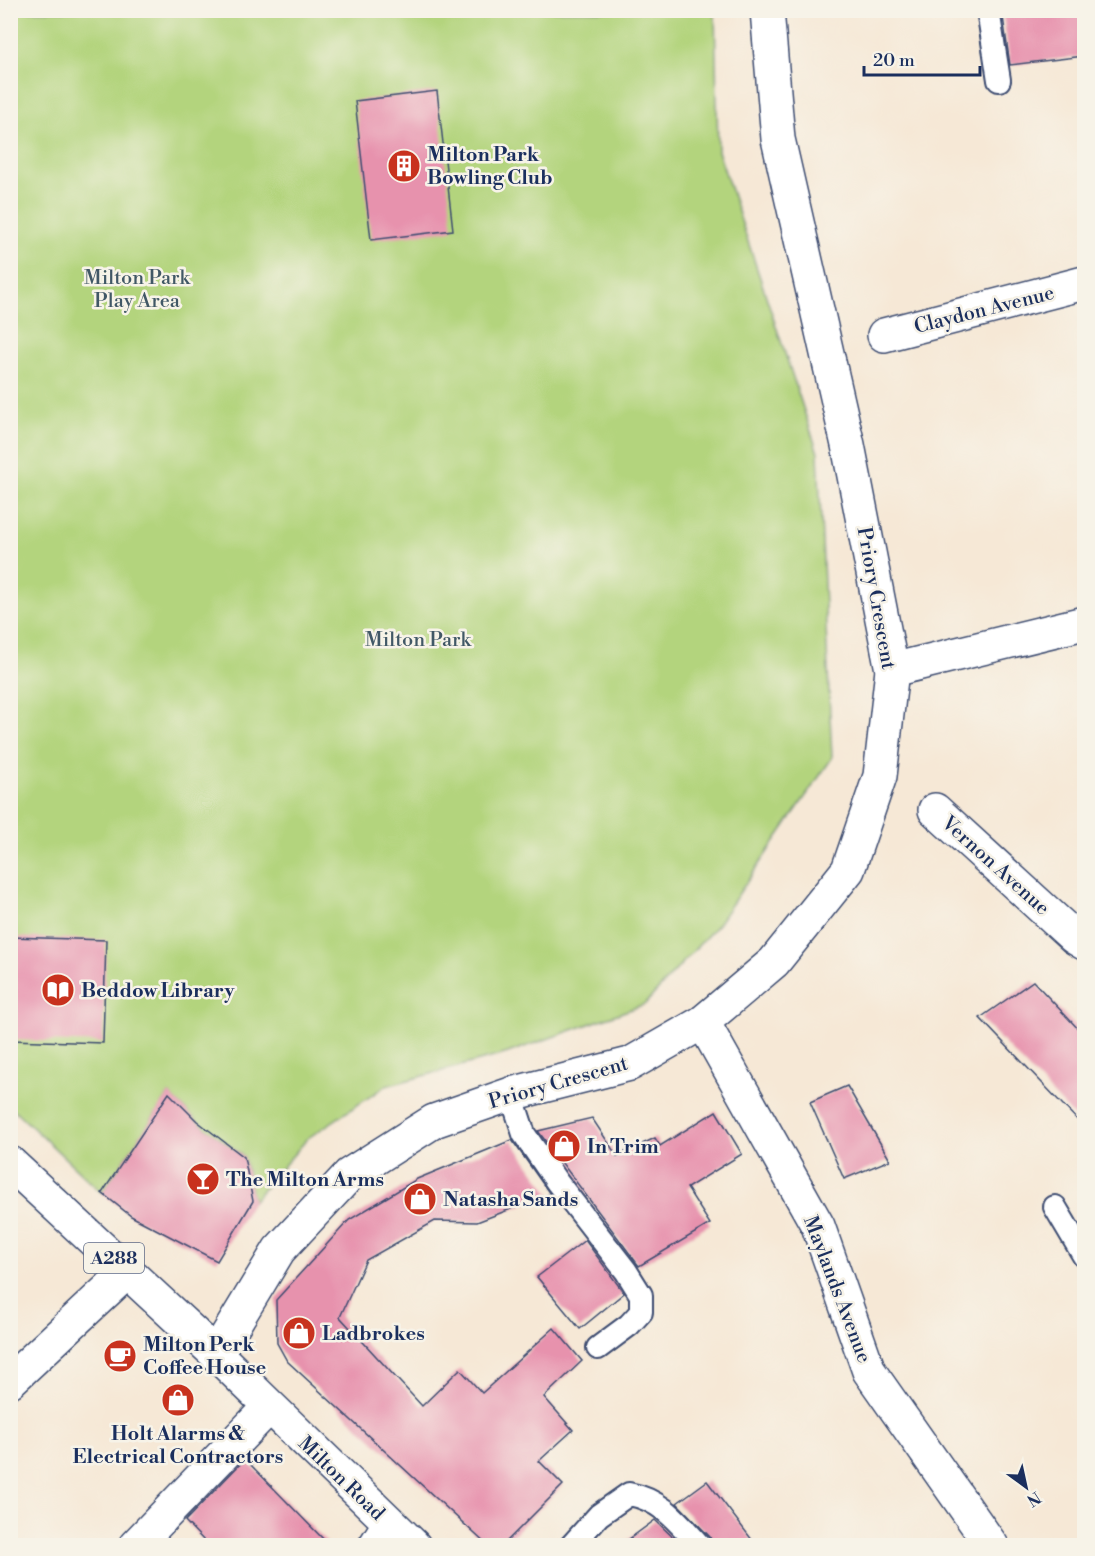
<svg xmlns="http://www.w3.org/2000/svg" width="1095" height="1556" viewBox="0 0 1095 1556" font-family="'Libre Bodoni',serif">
  <rect width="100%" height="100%" fill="#f7f3e8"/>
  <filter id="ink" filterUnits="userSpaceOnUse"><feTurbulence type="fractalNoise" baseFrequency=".0167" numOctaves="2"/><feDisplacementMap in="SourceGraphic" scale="12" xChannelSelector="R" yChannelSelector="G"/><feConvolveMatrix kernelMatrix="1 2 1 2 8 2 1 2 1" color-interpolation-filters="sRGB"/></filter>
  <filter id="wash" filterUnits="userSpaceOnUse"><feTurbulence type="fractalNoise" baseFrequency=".008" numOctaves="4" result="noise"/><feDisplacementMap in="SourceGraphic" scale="24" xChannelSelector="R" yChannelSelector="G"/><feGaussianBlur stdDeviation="1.35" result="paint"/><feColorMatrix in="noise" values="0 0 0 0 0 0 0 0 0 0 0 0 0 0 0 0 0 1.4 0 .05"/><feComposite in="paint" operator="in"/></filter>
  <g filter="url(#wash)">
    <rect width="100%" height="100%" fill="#f6e8d6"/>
    <polygon fill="#b3d47d" stroke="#67826e" stroke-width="1.5" points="11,11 715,11 718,151 818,453 832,758 718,924 645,1004 505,1054 386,1086 308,1138 253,1201 244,1157 196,1120 169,1094 102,1193 11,1107"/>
    <g id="blocks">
      <g fill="#e792ad">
        <polygon points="1002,10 1084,10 1084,56 1010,65"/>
        <polygon points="437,91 453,230 371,240 355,101"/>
        <polygon points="10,937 106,940 103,1043 10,1040"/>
        <polygon points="1033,981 1084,1035 1084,1127 980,1018"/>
        <polygon points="847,1086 890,1160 844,1179 810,1102"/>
        <polygon points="169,1093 197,1121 244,1157 253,1201 217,1261 131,1216 102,1193"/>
        <polygon points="716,1111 742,1154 687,1188 710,1224 639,1266 538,1131 592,1118 617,1156 655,1138 660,1146"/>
        <polygon points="512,1140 550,1194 477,1222 435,1221 366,1260 340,1317 422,1406 460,1369 482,1393 554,1328 582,1361 544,1397 573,1430 539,1461 563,1485 503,1545 487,1545 287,1361 277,1343 276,1300 349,1220 417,1179"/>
        <polygon points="585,1240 624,1293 580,1329 537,1277"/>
        <polygon points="245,1459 329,1545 208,1545 185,1521"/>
        <polygon points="707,1481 756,1545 713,1545 710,1537 677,1503"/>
        <polygon points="655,1520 681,1545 621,1545"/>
      </g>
    </g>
  </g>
  <g filter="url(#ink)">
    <use href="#blocks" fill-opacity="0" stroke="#3c4b70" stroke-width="1.5"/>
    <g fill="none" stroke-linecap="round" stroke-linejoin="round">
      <g stroke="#3c4b70" stroke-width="26">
        <g id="service">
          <polyline points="988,10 999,80"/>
          <polyline points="511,1094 524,1134 557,1182 626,1271 641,1295 641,1312 629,1325 598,1348"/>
          <polyline points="1055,1207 1084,1256"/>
          <path d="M571 1546 599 1515 629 1494C662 1500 678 1522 700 1546"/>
        </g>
      </g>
      <g stroke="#3c4b70" stroke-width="36">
        <g id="minor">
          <polyline points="884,335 1084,283"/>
          <polyline points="892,670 1084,623"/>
          <polyline points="935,810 1074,937 1084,943"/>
          <polyline points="703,1022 818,1226 869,1371 992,1546"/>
          <polyline points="216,1354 279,1250 349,1175 434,1121 511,1094 630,1064 703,1022 774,962 848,870 880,776 892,670 848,445 778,139 767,10"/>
          <polyline points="10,1381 128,1271"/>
          <polyline points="135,1546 269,1407"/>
          <polyline points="375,1546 389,1524"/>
        </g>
      </g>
      <g stroke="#3c4b70" stroke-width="36">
        <polyline id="primary" points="10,1163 216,1354 414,1546"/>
      </g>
      <use href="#service" stroke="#fff" stroke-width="22"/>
      <use href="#minor" stroke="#fff" stroke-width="33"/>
      <use href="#primary" stroke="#fff" stroke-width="33"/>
    </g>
  </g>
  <defs>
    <g id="building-disc" transform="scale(1.725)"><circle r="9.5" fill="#c8321e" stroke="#f7f3e8"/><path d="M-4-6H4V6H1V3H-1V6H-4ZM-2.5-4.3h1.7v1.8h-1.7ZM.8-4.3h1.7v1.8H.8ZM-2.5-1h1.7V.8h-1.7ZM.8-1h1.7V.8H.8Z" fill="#fff"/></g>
    <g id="library-disc" transform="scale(1.725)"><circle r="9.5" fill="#c8321e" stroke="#f7f3e8"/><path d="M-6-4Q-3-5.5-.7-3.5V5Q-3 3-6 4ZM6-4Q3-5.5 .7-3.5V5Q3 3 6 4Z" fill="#fff"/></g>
    <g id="shop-disc" transform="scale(1.725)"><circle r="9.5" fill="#c8321e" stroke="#f7f3e8"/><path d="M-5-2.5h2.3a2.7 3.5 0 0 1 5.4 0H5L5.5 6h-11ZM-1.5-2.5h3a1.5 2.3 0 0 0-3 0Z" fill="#fff"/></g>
    <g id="bar-disc" transform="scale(1.725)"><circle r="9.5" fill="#c8321e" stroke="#f7f3e8"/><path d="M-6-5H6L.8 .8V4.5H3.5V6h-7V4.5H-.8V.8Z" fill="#fff"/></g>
    <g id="cafe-disc" transform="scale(1.725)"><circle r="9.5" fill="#c8321e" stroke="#f7f3e8"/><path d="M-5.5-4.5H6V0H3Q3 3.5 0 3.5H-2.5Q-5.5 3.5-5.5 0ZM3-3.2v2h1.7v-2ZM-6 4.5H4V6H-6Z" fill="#fff"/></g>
  </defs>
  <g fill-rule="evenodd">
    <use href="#building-disc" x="404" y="166"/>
    <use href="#library-disc" x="58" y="990"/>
    <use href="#shop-disc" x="564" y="1146"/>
    <use href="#bar-disc" x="203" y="1179"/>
    <use href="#shop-disc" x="420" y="1199"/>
    <use href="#shop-disc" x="299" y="1333"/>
    <use href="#cafe-disc" x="120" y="1356"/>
    <use href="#shop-disc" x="178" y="1400"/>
  </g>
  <g text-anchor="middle" stroke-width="5" stroke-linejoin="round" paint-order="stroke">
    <rect fill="#f7f3e8" stroke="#5d6a87" stroke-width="1.5" x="84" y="1243" width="60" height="30" rx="4.5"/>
    <g font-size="18" font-weight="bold" fill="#1b2f5e">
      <text x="114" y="1264">A288</text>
    </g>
    <g font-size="20" font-weight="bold" fill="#1b2f5e" stroke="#f7f3e8" text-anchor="start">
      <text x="427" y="161">Milton Park<tspan x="427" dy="23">Bowling Club</tspan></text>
      <text x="81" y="997">Beddow Library</text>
      <text x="587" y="1153">In Trim</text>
      <text x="226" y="1186">The Milton Arms</text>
      <text x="443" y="1206">Natasha Sands</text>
      <text x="322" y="1340">Ladbrokes</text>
      <text x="143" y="1351">Milton Perk<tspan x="143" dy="23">Coffee House</tspan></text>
      <text x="178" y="1440" text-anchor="middle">Holt Alarms &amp;<tspan x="178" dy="23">Electrical Contractors</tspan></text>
    </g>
    <g font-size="20" fill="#415866" stroke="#f7f3e8">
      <text x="137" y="284">Milton Park<tspan x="137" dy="23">Play Area</tspan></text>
      <text x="418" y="646">Milton Park</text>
    </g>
    <g font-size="20" fill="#1b2f5e" stroke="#f7f3e8">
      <text transform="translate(984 309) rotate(-14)" y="7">Claydon Avenue</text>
      <text transform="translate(877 598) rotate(80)" y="7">Priory Crescent</text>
      <text transform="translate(996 865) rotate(42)" y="7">Vernon Avenue</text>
      <text transform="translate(558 1082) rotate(-16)" y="7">Priory Crescent</text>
      <text transform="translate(838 1289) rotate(69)" y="7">Maylands Avenue</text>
      <text transform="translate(342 1478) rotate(44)" y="7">Milton Road</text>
    </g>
  </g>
  <rect width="1095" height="1556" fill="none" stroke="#f7f3e8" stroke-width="36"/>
  <g transform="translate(1026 1487) rotate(147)" stroke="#f7f3e8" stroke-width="4.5" paint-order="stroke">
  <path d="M0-4.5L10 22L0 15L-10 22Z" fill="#1b2f5e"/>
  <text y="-9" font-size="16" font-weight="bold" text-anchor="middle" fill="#1b2f5e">N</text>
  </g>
  <path d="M864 66v9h116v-9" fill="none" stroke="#1b2f5e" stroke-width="3"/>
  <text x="873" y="66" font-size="18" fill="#1b2f5e" stroke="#f7f3e8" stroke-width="4.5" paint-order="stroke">20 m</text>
</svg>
